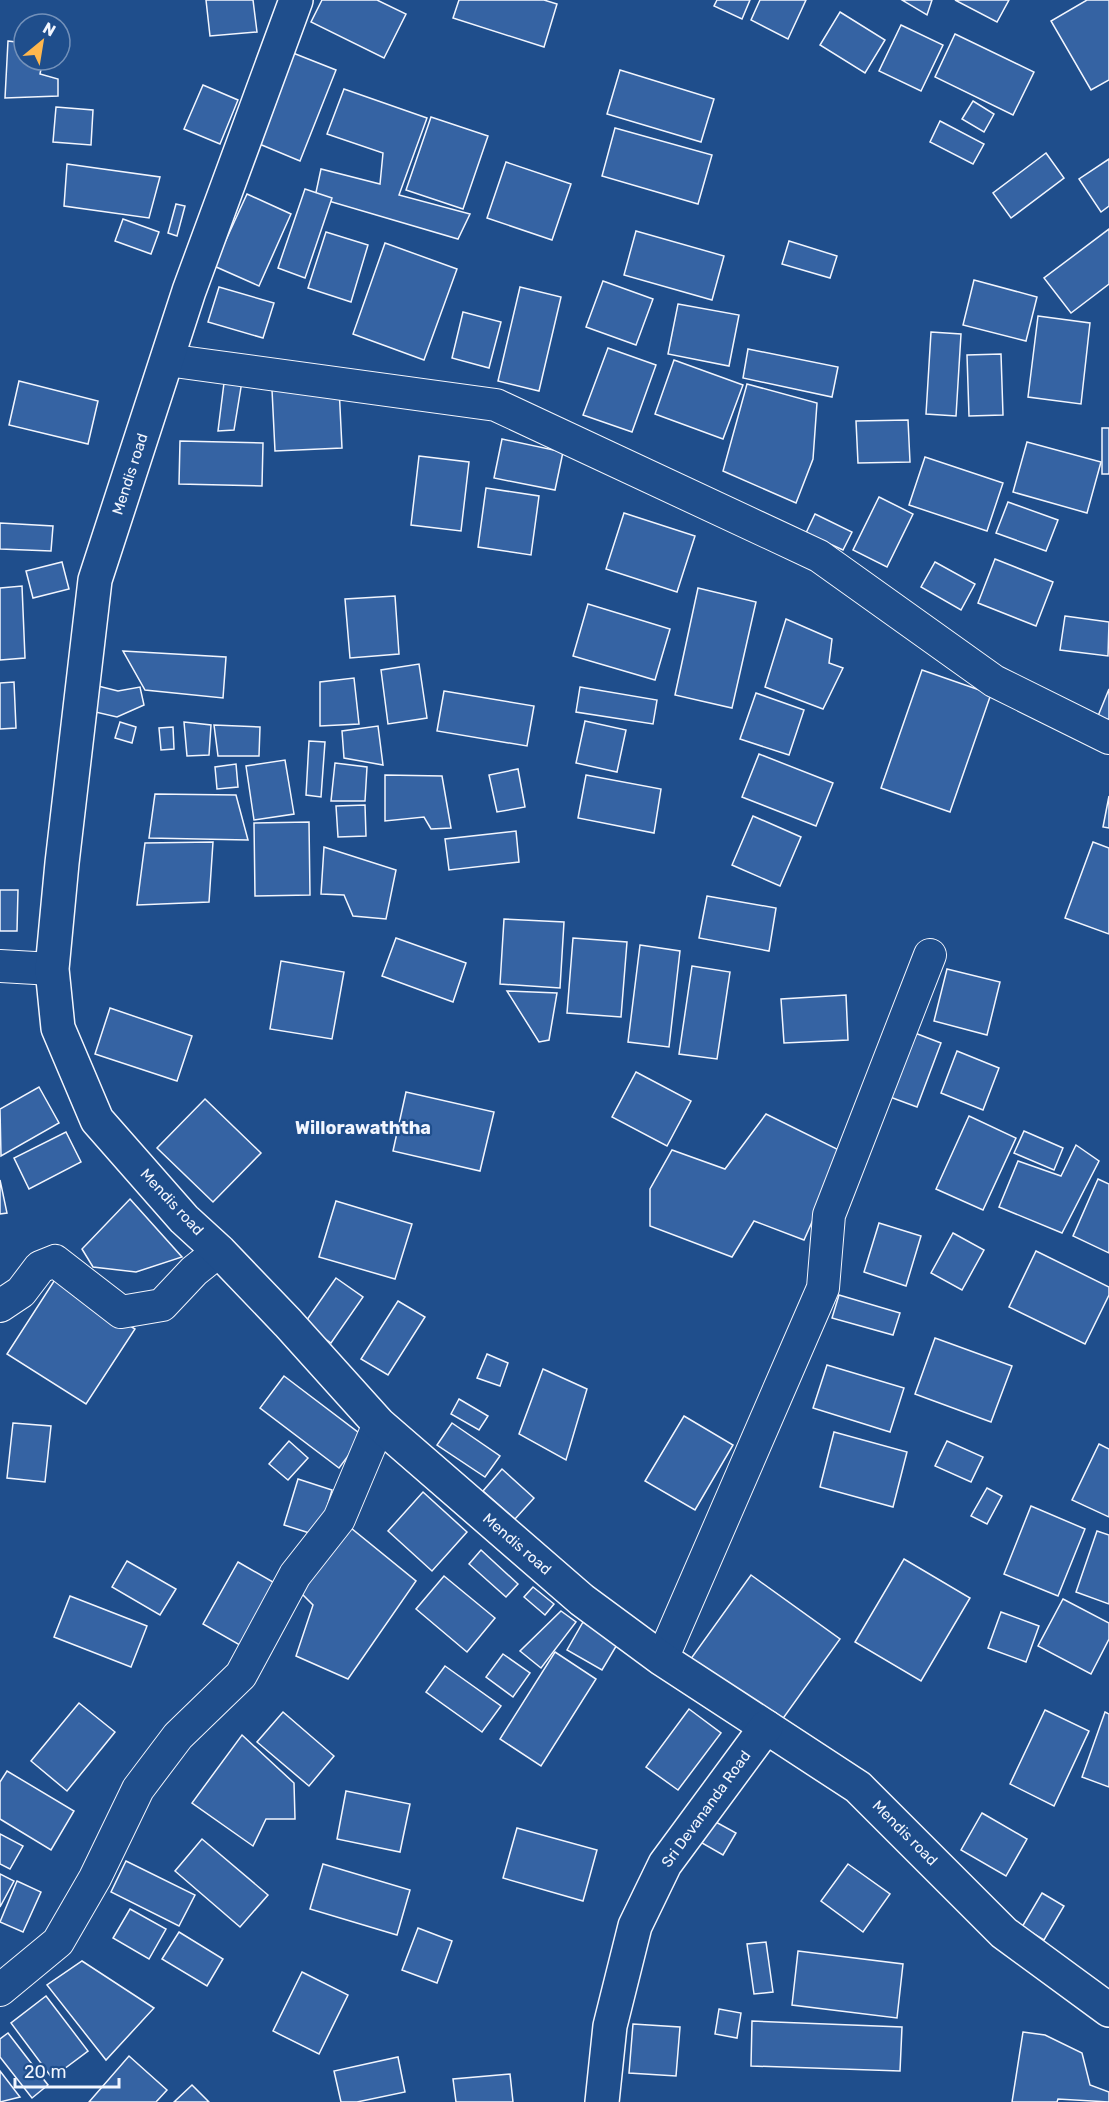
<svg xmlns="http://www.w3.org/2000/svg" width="1109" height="2102" viewBox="0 0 1109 2102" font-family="Rubik,sans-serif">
  <rect width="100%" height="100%" fill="#1f4e8c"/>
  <g fill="#3563a3" stroke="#f2f6ff" stroke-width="1.5">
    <polygon points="206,0 253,0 257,32 210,36"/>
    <polygon points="322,0 377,0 406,14 384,58 311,22"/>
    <polygon points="459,0 544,0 557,4 544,47 453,18"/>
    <polygon points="717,0 750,0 742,19 714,6"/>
    <polygon points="760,0 806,0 788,39 751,20"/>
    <polygon points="902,0 932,0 927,15"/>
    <polygon points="955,0 1009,0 997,22"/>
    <polygon points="1087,0 1109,0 1109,80 1091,90 1051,21"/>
    <polygon points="840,12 885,40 865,73 820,45"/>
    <polygon points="901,25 943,45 921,91 879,71"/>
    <polygon points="955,34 1034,72 1013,115 935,77"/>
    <polygon points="8,41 24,43 24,60 43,60 40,74 58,79 58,96 5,98"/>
    <polygon points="293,53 336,70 300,161 257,143"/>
    <polygon points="620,70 714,99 701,142 607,114"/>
    <polygon points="203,85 238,100 220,144 184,129"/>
    <polygon points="344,89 427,118 399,195 470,214 458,239 315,197 321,169 380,184 383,153 327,134"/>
    <polygon points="973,101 994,114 984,132 962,119"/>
    <polygon points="56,107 93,110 91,145 53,142"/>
    <polygon points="431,117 488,136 463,209 406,190"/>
    <polygon points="940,121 984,144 973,164 930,142"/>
    <polygon points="615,128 712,155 698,204 602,176"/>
    <polygon points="1046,153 1064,178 1011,218 993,193"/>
    <polygon points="1109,159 1109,206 1101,212 1079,179"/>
    <polygon points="506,162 571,184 552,240 487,218"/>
    <polygon points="67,164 160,177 149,218 64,206"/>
    <polygon points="305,189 332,198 305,278 278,268"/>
    <polygon points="247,194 291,214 259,286 214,266"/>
    <polygon points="176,204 185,206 177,236 168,233"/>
    <polygon points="123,219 159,232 151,254 115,241"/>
    <polygon points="1109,229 1109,284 1071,313 1044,278"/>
    <polygon points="636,231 724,256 712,300 624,275"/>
    <polygon points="326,232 368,245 351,302 308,288"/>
    <polygon points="789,241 837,256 830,278 782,264"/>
    <polygon points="385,243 457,269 424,360 353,334"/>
    <polygon points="974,280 1037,297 1026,341 963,325"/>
    <polygon points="603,281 653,299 636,345 586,327"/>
    <polygon points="219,287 274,303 263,338 208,322"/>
    <polygon points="520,287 561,297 539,391 498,381"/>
    <polygon points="678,304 739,315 729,366 668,354"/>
    <polygon points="463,312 501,322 489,368 452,358"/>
    <polygon points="1038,316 1090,323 1081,404 1028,397"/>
    <polygon points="931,332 961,334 956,416 926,414"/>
    <polygon points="608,348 656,365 632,432 583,415"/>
    <polygon points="748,349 838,367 832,397 743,378"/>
    <polygon points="1001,354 1003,415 969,416 967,355"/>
    <polygon points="674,360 743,385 723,439 655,414"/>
    <polygon points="225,375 242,381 234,430 218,431"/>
    <polygon points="19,381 98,401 88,444 9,425"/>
    <polygon points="747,384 817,403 813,459 796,503 723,471"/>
    <polygon points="339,387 342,448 275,451 272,390"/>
    <polygon points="908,420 910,462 858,463 856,421"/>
    <rect x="1102" y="428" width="7" height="46"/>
    <polygon points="502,439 563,452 555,490 494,478"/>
    <polygon points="180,441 263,443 262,486 179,484"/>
    <polygon points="1027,442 1101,462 1087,513 1013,492"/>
    <polygon points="419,456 469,462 461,531 411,525"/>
    <polygon points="925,457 1003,483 987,531 909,505"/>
    <polygon points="486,488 539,496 531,555 478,547"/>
    <polygon points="879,497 913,514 887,567 853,550"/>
    <polygon points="1008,502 1058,520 1046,551 996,533"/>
    <polygon points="624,513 695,536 677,592 606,569"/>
    <polygon points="815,514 852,532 843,550 806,533"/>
    <polygon points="0,523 53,526 51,551 0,549"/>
    <polygon points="995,559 1053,582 1036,626 978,603"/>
    <polygon points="62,562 69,589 33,598 26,571"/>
    <polygon points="935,562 975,584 961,610 921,587"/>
    <polygon points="22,586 25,658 0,660 0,588"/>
    <polygon points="698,588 756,602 732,708 675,695"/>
    <polygon points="395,596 399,654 350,658 345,599"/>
    <polygon points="588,604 670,629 655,680 573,656"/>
    <polygon points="1065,616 1109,622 1108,656 1060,650"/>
    <polygon points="786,619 832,639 829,663 843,668 823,709 765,687"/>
    <polygon points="123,651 226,657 223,698 145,690"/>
    <polygon points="419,664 427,718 388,724 381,670"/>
    <polygon points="922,670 991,694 950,812 881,788"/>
    <polygon points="354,678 359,724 320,726 320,682"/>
    <polygon points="14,682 16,728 0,729 0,683"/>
    <polygon points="94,685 118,691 140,687 144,705 117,717 91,711"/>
    <polygon points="580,687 657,700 653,724 576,712"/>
    <polygon points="1109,689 1109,720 1098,716"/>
    <polygon points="444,691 534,706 527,746 437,731"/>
    <polygon points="756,693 804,710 789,755 740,739"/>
    <polygon points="585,721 626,730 617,772 576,763"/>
    <polygon points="120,722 136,727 132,743 115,738"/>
    <polygon points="184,722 211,725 209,755 187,756"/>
    <polygon points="214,725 260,727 259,756 218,756"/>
    <polygon points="378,726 383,765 344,758 342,731"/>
    <polygon points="173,727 174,749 161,750 159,728"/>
    <polygon points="309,741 325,742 321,797 306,795"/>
    <polygon points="759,754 833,783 816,826 742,797"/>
    <polygon points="285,760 294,814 254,820 246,766"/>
    <polygon points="335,763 367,767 365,801 331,801"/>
    <polygon points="236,764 238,787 217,789 215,767"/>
    <polygon points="518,769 525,807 497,812 489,775"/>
    <polygon points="385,775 442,776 451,828 431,829 424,817 385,821"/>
    <polygon points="586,775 661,789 654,833 578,818"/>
    <polygon points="155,794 236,795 248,840 149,838"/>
    <polygon points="1109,796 1109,828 1103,827"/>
    <polygon points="365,805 366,836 338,837 336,806"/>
    <polygon points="753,816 801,837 780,886 732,865"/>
    <polygon points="309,822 310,895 255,896 254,823"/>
    <polygon points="516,831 519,862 449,870 445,839"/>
    <polygon points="213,842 209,902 137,905 145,843"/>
    <polygon points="1093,842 1109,848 1109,934 1065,918"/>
    <polygon points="324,847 396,870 386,919 353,916 344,895 321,894"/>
    <polygon points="0,890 18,890 17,931 0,931"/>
    <polygon points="707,896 776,908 769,951 699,938"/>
    <polygon points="504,919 564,922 560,988 500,984"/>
    <polygon points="396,938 466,963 453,1002 382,976"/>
    <polygon points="573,938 627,942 621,1017 567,1013"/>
    <polygon points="640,945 680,951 669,1047 628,1042"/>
    <polygon points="281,961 344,972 332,1039 270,1029"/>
    <polygon points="692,966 730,972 717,1059 679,1054"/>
    <polygon points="947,969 1000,982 987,1035 934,1021"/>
    <polygon points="507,991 557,993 549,1040 539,1042"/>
    <polygon points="846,995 848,1040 784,1043 781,999"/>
    <polygon points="110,1008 192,1036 177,1081 95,1054"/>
    <polygon points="907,1030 941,1043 917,1107 882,1094"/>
    <polygon points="957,1051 999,1068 983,1110 941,1093"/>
    <polygon points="636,1072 691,1101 667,1146 612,1117"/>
    <polygon points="39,1087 59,1123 1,1156 0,1109"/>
    <polygon points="406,1092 494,1112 480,1171 393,1151"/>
    <polygon points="205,1099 261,1153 213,1202 157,1148"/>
    <polygon points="766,1114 843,1152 804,1240 754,1221 732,1257 650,1226 650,1189 672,1150 725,1169"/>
    <polygon points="969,1116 1016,1138 983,1210 936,1189"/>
    <polygon points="1024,1131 1063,1148 1054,1170 1014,1153"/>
    <polygon points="66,1132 81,1162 29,1189 14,1158"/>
    <polygon points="1076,1145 1099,1161 1062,1233 999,1207 1018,1161 1061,1176"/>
    <polygon points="1098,1179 1109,1184 1109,1253 1073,1236"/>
    <polygon points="0,1180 7,1213 0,1214"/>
    <polygon points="130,1199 182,1257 136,1272 93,1267 82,1249"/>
    <polygon points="336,1201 412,1224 395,1279 319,1257"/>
    <polygon points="879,1223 921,1236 906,1286 864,1272"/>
    <polygon points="953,1233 984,1250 962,1290 931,1273"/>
    <polygon points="1036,1251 1109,1287 1109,1295 1085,1344 1009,1307"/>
    <polygon points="56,1278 135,1329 86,1404 7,1354"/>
    <polygon points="336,1278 363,1297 331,1343 304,1324"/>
    <polygon points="839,1295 900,1313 893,1335 832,1318"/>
    <polygon points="398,1301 425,1317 388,1375 361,1359"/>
    <polygon points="935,1338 1012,1366 991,1422 915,1394"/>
    <polygon points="487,1354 508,1363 500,1386 477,1378"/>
    <polygon points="827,1365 904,1388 890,1432 813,1408"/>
    <polygon points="543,1369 587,1389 566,1460 519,1434"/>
    <polygon points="284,1376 363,1436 339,1468 260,1408"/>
    <polygon points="459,1399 488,1416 479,1430 451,1414"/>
    <polygon points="684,1416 733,1445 695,1510 645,1481"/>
    <polygon points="13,1423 51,1426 45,1482 7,1478"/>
    <polygon points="452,1423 500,1456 485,1477 437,1445"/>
    <polygon points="834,1432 907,1452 893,1507 820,1487"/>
    <polygon points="289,1441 308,1458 288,1480 269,1464"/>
    <polygon points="947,1441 983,1457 971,1482 935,1466"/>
    <polygon points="1099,1444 1109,1449 1109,1517 1072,1500"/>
    <polygon points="502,1469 534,1498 515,1519 483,1491"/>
    <polygon points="298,1479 332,1490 319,1536 284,1525"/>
    <polygon points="987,1488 1002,1496 987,1524 971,1516"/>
    <polygon points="423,1492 467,1532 432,1571 388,1531"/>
    <polygon points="1031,1506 1085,1529 1058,1596 1004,1574"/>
    <polygon points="346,1524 416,1581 348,1679 296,1656 313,1605 295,1587"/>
    <polygon points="1097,1531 1109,1535 1109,1604 1076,1592"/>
    <polygon points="481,1550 518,1584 506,1597 469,1564"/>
    <polygon points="904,1559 970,1598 921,1681 855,1642"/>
    <polygon points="127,1561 176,1589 160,1615 112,1587"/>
    <polygon points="238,1562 280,1586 245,1648 203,1624"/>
    <polygon points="751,1575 840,1639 779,1724 690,1660"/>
    <polygon points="444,1576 495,1618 467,1652 416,1609"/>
    <polygon points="533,1587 554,1604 545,1615 524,1597"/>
    <polygon points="70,1596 147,1626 131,1667 54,1637"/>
    <polygon points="1063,1599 1109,1623 1109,1639 1091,1674 1038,1646"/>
    <polygon points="561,1611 576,1622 541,1668 520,1651"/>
    <polygon points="1001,1612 1039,1626 1026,1662 988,1648"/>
    <polygon points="583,1622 618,1643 602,1670 567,1650"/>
    <polygon points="555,1652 596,1679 541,1766 500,1739"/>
    <polygon points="503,1654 530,1673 513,1697 486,1677"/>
    <polygon points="445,1666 501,1706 482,1732 426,1692"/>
    <polygon points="79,1703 115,1732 67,1791 31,1761"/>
    <polygon points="689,1709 721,1733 678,1790 646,1767"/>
    <polygon points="1045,1710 1089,1731 1054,1806 1010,1784"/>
    <polygon points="283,1712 334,1756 309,1786 257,1742"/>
    <polygon points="1105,1712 1109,1714 1109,1787 1082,1777"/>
    <polygon points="242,1735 294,1783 295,1819 266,1819 253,1846 192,1803"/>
    <polygon points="7,1771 74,1811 51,1850 0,1819 0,1782"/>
    <polygon points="346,1791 410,1804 400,1852 337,1839"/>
    <polygon points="982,1813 1027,1839 1006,1876 961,1850"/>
    <polygon points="714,1821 736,1833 723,1855 702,1843"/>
    <polygon points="517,1828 597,1850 583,1901 503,1878"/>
    <polygon points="0,1834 23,1846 10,1869 0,1864"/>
    <polygon points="202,1839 268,1895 240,1927 175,1871"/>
    <polygon points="126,1861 195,1895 179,1926 111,1892"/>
    <polygon points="323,1864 410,1890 397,1935 310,1909"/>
    <polygon points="848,1864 890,1894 863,1932 821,1901"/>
    <polygon points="0,1874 14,1881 0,1907"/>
    <polygon points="17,1881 41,1892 23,1932 0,1922"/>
    <polygon points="1042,1893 1064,1906 1044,1940 1022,1927"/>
    <polygon points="130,1909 166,1929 149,1959 113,1938"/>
    <polygon points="418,1928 452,1941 437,1983 402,1970"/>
    <polygon points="179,1932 223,1959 207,1986 162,1959"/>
    <polygon points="766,1942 773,1992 754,1994 747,1944"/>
    <polygon points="798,1951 903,1964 897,2018 792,2005"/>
    <polygon points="82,1961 154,2008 106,2060 47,1985"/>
    <polygon points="302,1972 348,1995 319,2054 273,2031"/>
    <polygon points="46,1996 88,2051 52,2078 11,2023"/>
    <polygon points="719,2009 741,2013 737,2038 715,2034"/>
    <polygon points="752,2021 902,2027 900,2071 751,2066"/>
    <polygon points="633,2024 680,2027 676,2076 629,2073"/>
    <polygon points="1023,2032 1045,2035 1082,2053 1090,2085 1109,2092 1109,2102 1058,2099 1057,2102 1012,2102"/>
    <polygon points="8,2033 48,2085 32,2098 0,2057 0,2039"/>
    <polygon points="129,2056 167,2090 156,2102 89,2102"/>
    <polygon points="398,2057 405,2092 357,2102 341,2102 334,2071"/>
    <polygon points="0,2071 20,2097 0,2102"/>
    <polygon points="510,2074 513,2102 456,2102 453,2079"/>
    <polygon points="192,2085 209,2102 174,2102"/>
  </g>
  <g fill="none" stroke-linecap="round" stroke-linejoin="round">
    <g stroke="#f2f6ff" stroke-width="34">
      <g id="street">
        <polyline points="167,360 496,405 819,556 994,681 1109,738"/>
        <polyline points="0,966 52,969"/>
        <polyline points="0,1306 21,1292 40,1267 55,1261 121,1312 162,1305 194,1271 219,1251"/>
        <polyline points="662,1659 823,1288 829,1215 930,955"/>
        <polyline points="0,1990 58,1942 95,1878 138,1789 178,1736 241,1675 295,1575 339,1519 379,1424"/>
      </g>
    </g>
    <g stroke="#f2f6ff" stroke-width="36">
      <g id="secondary">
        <polyline points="296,0 189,291 95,580 62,863 52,969 58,1028 97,1120 184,1219 219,1251 288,1323 379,1424 582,1600 662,1659 858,1787 1004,1933 1109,2010"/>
        <polyline points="602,2102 610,2026 635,1926 665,1864 766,1727"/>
      </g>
    </g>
    <use href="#street" stroke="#1f4e8c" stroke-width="32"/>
    <use href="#secondary" stroke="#1f4e8c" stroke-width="33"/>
  </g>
  <g text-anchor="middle" stroke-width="4.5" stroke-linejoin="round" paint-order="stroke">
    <g font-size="15" fill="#f2f6ff" stroke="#1f4e8c">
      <text transform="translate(130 474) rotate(-72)" y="5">Mendis road</text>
      <text transform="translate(172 1202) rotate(47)" y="5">Mendis road</text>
      <text transform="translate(517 1544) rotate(41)" y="5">Mendis road</text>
      <text transform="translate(706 1809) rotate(-54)" y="5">Sri Devananda Road</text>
      <text transform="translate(905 1833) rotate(45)" y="5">Mendis road</text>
    </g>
    <g font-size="18" font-weight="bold" fill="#f2f6ff" stroke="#1f4e8c">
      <text x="363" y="1134">Willorawaththa</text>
    </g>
  </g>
  <g transform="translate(42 42) rotate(30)"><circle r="28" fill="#1f4e8c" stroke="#7391ba" stroke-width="1.5"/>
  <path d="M0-4.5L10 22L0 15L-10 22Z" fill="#ffb74d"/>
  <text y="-9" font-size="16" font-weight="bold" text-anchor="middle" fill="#f2f6ff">N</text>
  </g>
  <path d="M15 2078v9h104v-9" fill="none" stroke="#f2f6ff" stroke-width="3"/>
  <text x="24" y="2078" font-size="18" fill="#f2f6ff" stroke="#1f4e8c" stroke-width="4.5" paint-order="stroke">20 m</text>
</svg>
